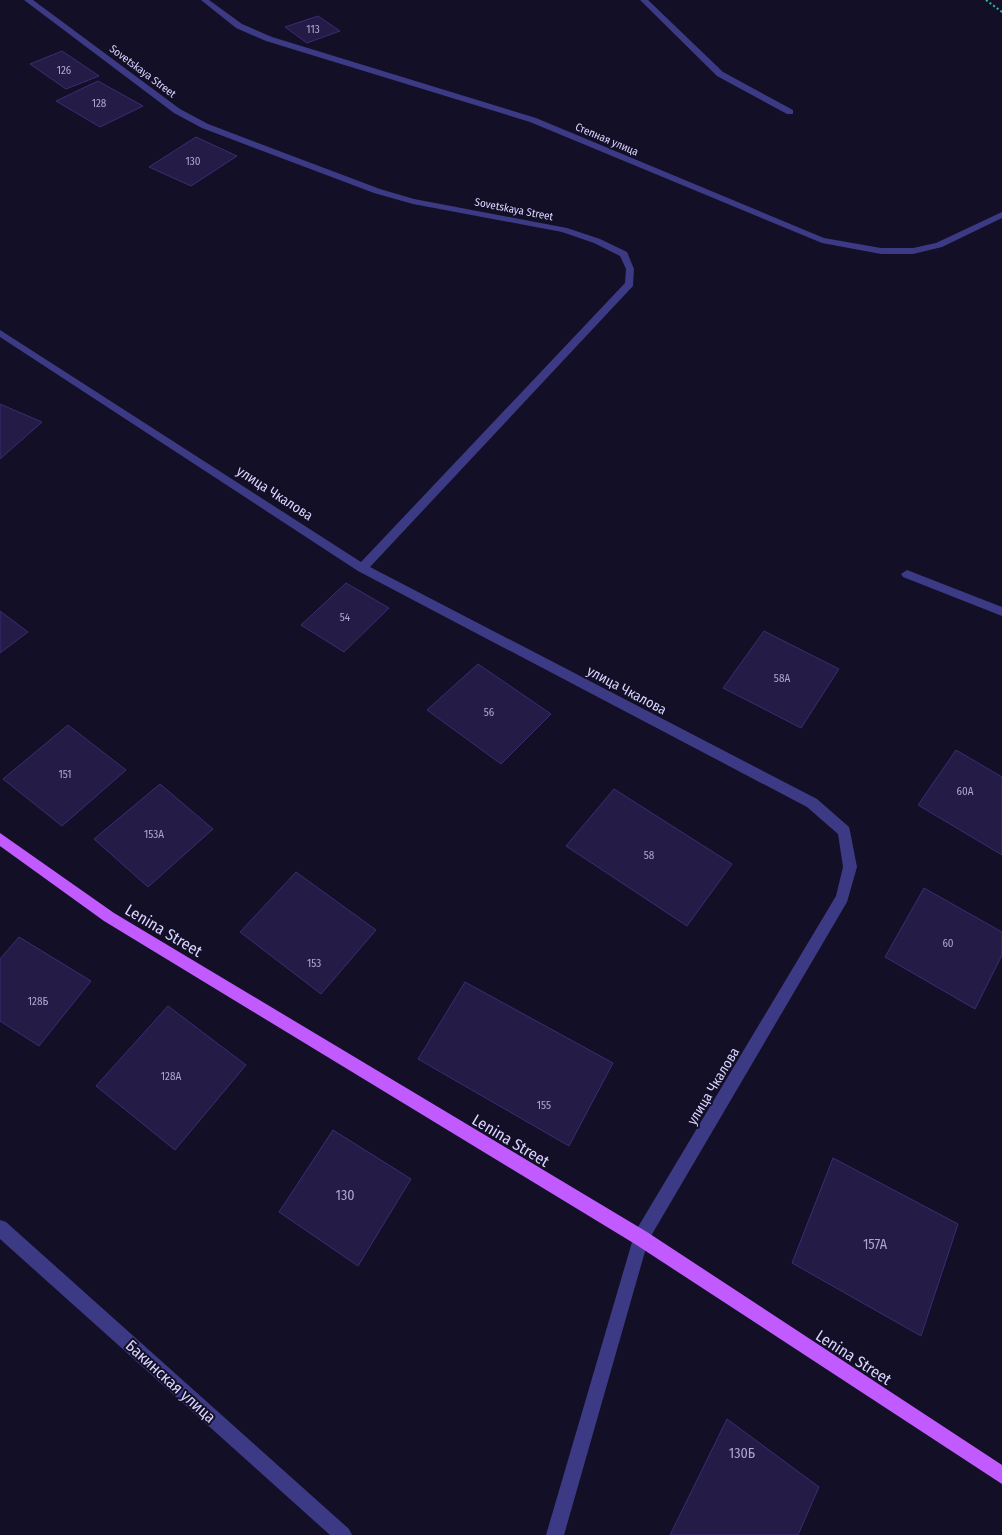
<svg xmlns="http://www.w3.org/2000/svg" width="1002" height="1535" viewBox="0 0 1002 1535" font-family="'Fira Sans Condensed',sans-serif">
  <rect width="100%" height="100%" fill="#130f26"/>
  <g fill="#241b47" stroke="#3b2d73">
    <polygon points="318,16 340,31 307,43 285,27"/>
    <polygon points="62,51 99,76 66,89 30,64"/>
    <polygon points="98,81 143,106 100,127 56,101"/>
    <polygon points="196,137 237,156 191,186 149,167"/>
    <polygon points="0,404 42,422 0,459"/>
    <polygon points="346,583 389,608 344,652 301,625"/>
    <polygon points="0,611 28,632 0,653"/>
    <polygon points="764,631 839,669 801,728 723,688"/>
    <polygon points="478,664 551,714 501,764 427,710"/>
    <polygon points="68,725 126,770 62,826 3,779"/>
    <polygon points="956,750 1002,777 1002,855 918,805"/>
    <polygon points="160,784 213,829 148,887 94,839"/>
    <polygon points="614,789 732,864 687,926 566,846"/>
    <polygon points="296,872 376,930 321,994 240,932"/>
    <polygon points="924,888 1002,932 1002,955 975,1009 885,957"/>
    <polygon points="19,937 91,981 39,1046 0,1021 0,959"/>
    <polygon points="465,982 613,1063 569,1146 418,1059"/>
    <polygon points="168,1006 246,1065 175,1150 96,1086"/>
    <polygon points="333,1130 411,1179 358,1266 279,1212"/>
    <polygon points="833,1158 958,1224 921,1336 792,1263"/>
    <polygon points="727,1419 819,1487 798,1535 670,1535"/>
  </g>
  <g fill="none" stroke-linecap="round" stroke-linejoin="round">
    <polyline stroke="#2fb8b0" stroke-width="2" stroke-dasharray="2 2.5" stroke-linecap="butt" points="986,0 1002,12"/>
    <g fill="#3d3a85" fill-rule="evenodd">
      <polygon points="24,0 33,0 180,109 208,124 380,189 414,199 567,228 600,239 627,252 634,269 633,286 370,567 817,799 849,827 850,831 857,867 847,902 648,1241 564,1535 546,1535 635,1232 836,896 843,867 838,834 807,807 358,571 0,337 0,330 361,562 625,283 626,269 620,256 594,243 562,232 413,204 374,193 202,128 174,113"/>
      <polygon points="201,0 209,0 242,24 272,37 536,118 824,238 881,248 913,248 936,243 1002,212 1002,218 942,247 913,254 881,254 822,243 530,122 266,41 236,28"/>
      <polygon points="640,0 648,0 723,72 793,110 793,114 787,114 717,76"/>
      <polygon points="907,570 1002,607 1002,616 903,577 901,574"/>
      <polygon points="0,1220 6,1222 349,1529 352,1535 330,1535 0,1239"/>
    </g>
    <polygon fill="#c25bff" fill-rule="evenodd" points="0,833 114,913 647,1232 1002,1465 1002,1484 635,1244 104,921 0,846"/>
  </g>
  <g text-anchor="middle" stroke-width="4" stroke-linejoin="round" paint-order="stroke">
    <g font-size="11" fill="#aca6d1">
      <text x="313" y="33">113</text>
      <text x="64" y="74">126</text>
      <text x="99" y="107">128</text>
      <text x="193" y="165">130</text>
      <text x="345" y="621">54</text>
      <text x="782" y="682">58А</text>
      <text x="489" y="716">56</text>
      <text x="65" y="778">151</text>
      <text x="965" y="795">60А</text>
      <text x="154" y="838">153А</text>
      <text x="649" y="859">58</text>
      <text x="948" y="947">60</text>
      <text x="314" y="967">153</text>
      <text x="38" y="1005">128Б</text>
      <text x="171" y="1080">128А</text>
      <text x="544" y="1109">155</text>
    </g>
    <g font-size="11" fill="#d9d4ff" stroke="#130f26">
      <text transform="translate(143 71) rotate(37)" y="4">Sovetskaya Street</text>
      <text transform="translate(607 139) rotate(23)" y="4">Степная улица</text>
      <text transform="translate(514 209) rotate(11)" y="4">Sovetskaya Street</text>
    </g>
    <g font-size="14" fill="#d9d4ff" stroke="#130f26">
      <text transform="translate(275 493) rotate(33)" y="5">улица Чкалова</text>
      <text transform="translate(627 690) rotate(28)" y="5">улица Чкалова</text>
      <text transform="translate(713 1086) rotate(-59)" y="5">улица Чкалова</text>
    </g>
    <g font-size="14" fill="#aca6d1">
      <text x="345" y="1200">130</text>
      <text x="875" y="1249">157А</text>
      <text x="742" y="1458">130Б</text>
    </g>
    <g font-size="16" fill="#d9d4ff" stroke="#130f26">
      <text transform="translate(164 930) rotate(31)" y="6">Lenina Street</text>
      <text transform="translate(511 1140) rotate(31)" y="6">Lenina Street</text>
      <text transform="translate(854 1357) rotate(33)" y="6">Lenina Street</text>
      <text transform="translate(171 1381) rotate(42)" y="6">Бакинская улица</text>
    </g>
  </g>
</svg>
